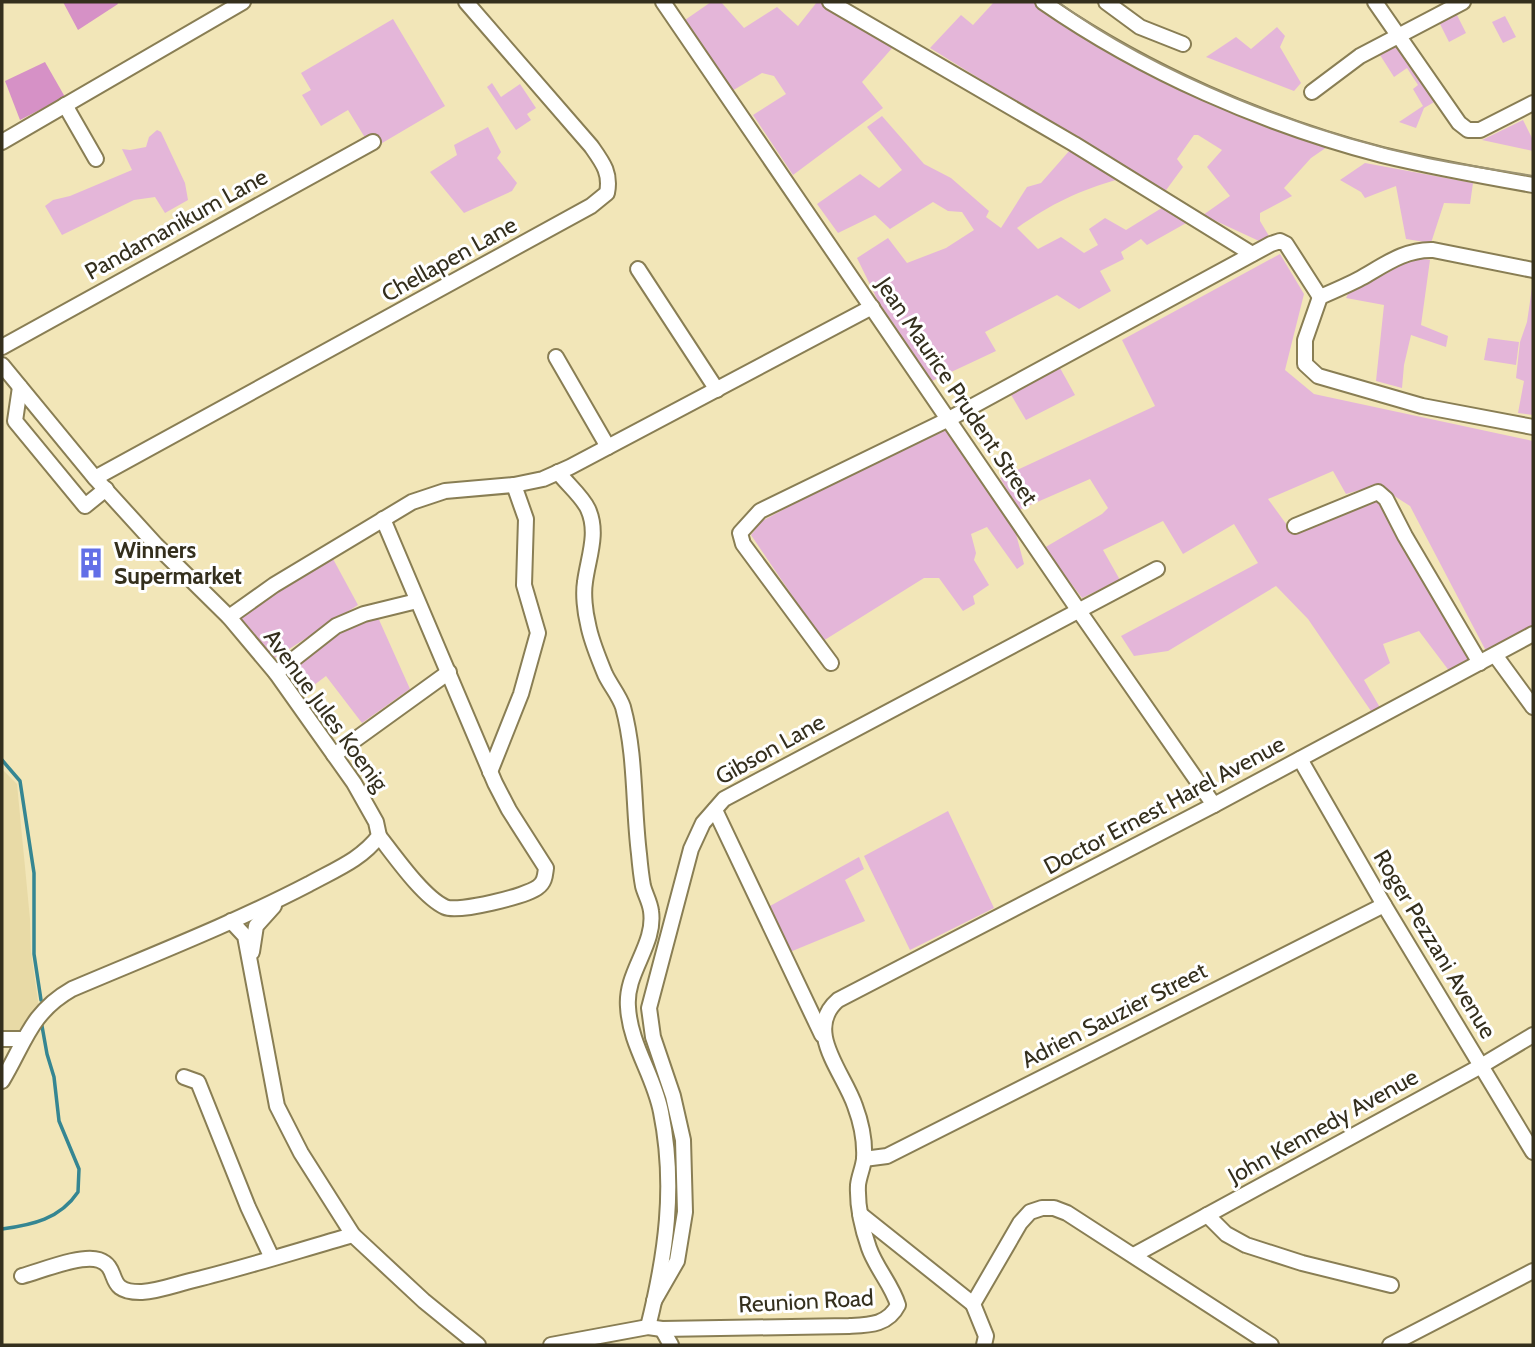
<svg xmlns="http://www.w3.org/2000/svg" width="1535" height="1347" viewBox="0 0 1535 1347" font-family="Cabin,sans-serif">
  <rect width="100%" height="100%" fill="#f2e6b8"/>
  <polygon fill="#e8daa6" points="2,769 17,784 30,919 31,952 39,1008 21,1033 2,1034"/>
  <g fill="#e4b6d9">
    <polygon points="711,2 721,2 744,28 777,7 798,26 817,2 821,2 894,46 862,82 883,108 793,175 753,115 786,94 774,76 762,73 732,91 685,20"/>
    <polygon points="994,2 1036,2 1062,20 1330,145 1311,158 1284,188 1292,196 1260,213 1260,221 1269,236 1259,241 1203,215 1230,196 1207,167 1222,150 1198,135 1194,135 1177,159 1183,167 1164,193 930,48 961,15 973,25"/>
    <polygon points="1456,13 1466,33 1449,42 1439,22"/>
    <polygon points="1505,16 1516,37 1503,43 1492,22"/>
    <polygon points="393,19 445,106 372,149 348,110 321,126 302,95 311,90 301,73"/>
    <polygon points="1277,27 1285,36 1280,47 1301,83 1294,91 1206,57 1236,37 1251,49"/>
    <polygon points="1396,45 1436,101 1424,108 1416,128 1399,122 1423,106 1413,89 1418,85 1407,68 1394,77 1380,55"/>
    <polygon points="492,83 501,97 520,84 536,108 527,114 531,120 516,130 487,87"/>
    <path d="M882 116 924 164 951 178 989 211 986 217 1001 228 1027 187 1041 183 1070 150 1120 179C1079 190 1051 204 1017 228L1038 249 1061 237 1084 253 1098 245 1089 229 1105 218 1126 230 1165 206 1188 222 1147 245 1141 239 1121 252 1124 259 1100 271 1111 291 1079 309 1057 295 985 332 996 351 932 381 878 301 857 258 888 238 907 263 946 248 974 230 962 212 948 211 933 202 890 229 875 215 838 233 817 204 860 174 879 188 902 170 867 127Z"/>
    <polygon points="1523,120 1533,140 1533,151 1482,140"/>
    <polygon points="488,127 501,152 497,158 517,183 512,191 464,213 430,172 457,155 454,145"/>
    <polygon points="157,130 161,132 185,183 188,200 165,213 155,197 134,200 62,235 45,206 53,200 70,196 132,170 122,149 130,150 146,147 149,137"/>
    <polygon points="1365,163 1473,183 1470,204 1444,203 1431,243 1406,239 1396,186 1365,198 1361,192 1340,180"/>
    <polygon points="1280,254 1304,294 1285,370 1314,394 1533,441 1533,625 1486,651 1410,506 1377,485 1346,494 1333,471 1268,499 1292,532 1377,498 1475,660 1450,672 1419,631 1383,644 1390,663 1364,680 1382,711 1373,714 1308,619 1276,586 1168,651 1134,656 1121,636 1258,563 1234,524 1183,554 1163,521 1103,550 1120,580 1082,598 1044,548 1102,514 1108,508 1090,479 1019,510 1000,478 1155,406 1122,340"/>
    <polygon points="1418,258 1430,260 1421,325 1448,336 1446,347 1411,335 1404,365 1402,388 1376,381 1384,305 1346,298 1349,292 1391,271 1395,264"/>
    <polygon points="1533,281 1533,415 1518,413 1524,381 1516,378 1520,342 1527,322"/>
    <polygon points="1488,338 1519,342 1516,365 1484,360"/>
    <polygon points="1060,368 1075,395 1026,420 1010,393"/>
    <polygon points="947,428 1016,534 1024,564 1017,569 987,527 971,534 976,553 974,560 989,585 973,596 975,604 963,611 939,578 924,578 823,641 751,535 762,521 866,465"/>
    <polygon points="332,557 358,605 275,658 254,639 236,616"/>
    <polygon points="376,613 410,689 362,723 326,676 302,694 283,672 342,627"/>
    <polygon points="948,811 994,908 910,950 864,856"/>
    <polygon points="859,857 864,869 845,880 865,921 790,952 770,906"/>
  </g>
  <g fill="#d691c6">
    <polygon points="63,2 117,2 118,4 78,30"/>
    <polygon points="45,62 65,97 20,120 5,81"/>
  </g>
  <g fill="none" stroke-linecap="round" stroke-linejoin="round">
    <g stroke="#358692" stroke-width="3.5">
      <polyline points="2,760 20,781 34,873 34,954 41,1000"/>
      <path d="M2 1229C32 1225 60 1219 78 1192L79 1169 59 1121 54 1077 47 1054 42 1026"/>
    </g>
    <g stroke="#897e54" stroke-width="18">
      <g id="minor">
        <polyline points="663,2 1079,611 1214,805"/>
        <polyline points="830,2 1074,144 1252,254"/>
        <path d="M1043 2C1144 72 1263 124 1382 155 1432 167 1482 176 1533 185"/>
        <polyline points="1106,2 1140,27 1183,44"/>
        <polyline points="1375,2 1459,123 1468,130 1480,130 1533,103"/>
        <polyline points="1312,92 1360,56 1463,2"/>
        <polyline points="65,105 96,159"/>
        <polyline points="2,142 243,2"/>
        <polyline points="638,269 717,390"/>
        <path d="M1533 270 1433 250C1405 249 1384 265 1361 278 1348 285 1334 291 1320 297L1305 340V364L1318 376 1422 406 1533 427"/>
        <polyline points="2,347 373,142"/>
        <polyline points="556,357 608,447"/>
        <path d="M2 365 95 478 156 545 229 617 276 673 354 783 376 822 379 836C361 860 334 870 309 884 232 924 152 955 72 989 30 1013 25 1043 2 1081"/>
        <polyline points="20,387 15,421 85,506 106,489"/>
        <path d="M558 472C567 484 582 496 588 509 599 533 588 558 585 582 583 594 585 612 588 624 591 641 599 659 605 674 610 685 619 695 623 707 636 755 633 805 639 854 640 865 641 875 643 886 645 894 650 902 651 911 656 945 625 972 628 1007 630 1045 654 1075 661 1112 676 1186 666 1255 648 1327"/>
        <path d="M95 478 591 206 607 193C611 173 603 163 591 146L466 2"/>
        <polyline points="1295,526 1378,492 1386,499 1405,536 1480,663"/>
        <polyline points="229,617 274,585 412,502 445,491 514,485 543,479 570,467 872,307"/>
        <polyline points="1495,655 1533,707"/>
        <polyline points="831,663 743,544 740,533 760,511 949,419 1271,244 1280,241 1286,244 1320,297"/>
        <polyline points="276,673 336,626 364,614 417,601"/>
        <polyline points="334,755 449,672"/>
        <polyline points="1300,759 1384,905 1533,1152"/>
        <polyline points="490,772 521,694 538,633 524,585 526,519 514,485"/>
        <polyline points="715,810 822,1035"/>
        <path d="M379 836C394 855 423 897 445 907 458 913 527 896 538 887 545 882 545 875 546 868L509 810 495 783 383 519"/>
        <polyline points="231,921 245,936 277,1106 301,1153 353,1235 424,1301 478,1345"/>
        <polyline points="252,952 256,926 274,906"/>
        <polyline points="2,1039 24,1039"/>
        <polyline points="184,1077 198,1082 248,1207 272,1258"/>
        <polyline points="864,1159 887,1156 1384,905"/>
        <polyline points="860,1214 973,1304 1020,1223 1030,1212 1042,1208 1054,1208 1067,1213 1271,1345"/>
        <polyline points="1207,1215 1226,1234 1246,1245 1302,1263 1391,1285"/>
        <polyline points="1134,1255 1481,1066 1533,1035"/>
        <path d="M22 1276C41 1271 81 1254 99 1260 122 1268 103 1293 142 1292 159 1291 177 1284 194 1280 247 1267 300 1250 353 1235"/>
        <polyline points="654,1301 677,1261 685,1212 683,1140 673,1096 653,1037 649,1008 691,849 703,823 724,799 1157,569"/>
        <polyline points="973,1304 986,1336 984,1345"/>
        <polyline points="662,1329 671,1345"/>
        <path d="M551 1345 648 1327 662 1329 849 1326C869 1325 888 1325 898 1305 892 1285 876 1268 869 1248 862 1228 857 1206 858 1185 859 1176 863 1168 864 1159 865 1142 861 1122 855 1106 844 1073 803 1030 838 1000L1214 805 1533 634"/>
        <polyline points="1390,1345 1533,1271"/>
      </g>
    </g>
    <use href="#minor" stroke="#fff" stroke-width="14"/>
    <path stroke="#9c9372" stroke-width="2" d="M1058 2C1158 75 1307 133 1428 158 1463 165 1498 170 1533 176"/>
  </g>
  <defs>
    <g id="building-bare" transform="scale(2.415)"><path d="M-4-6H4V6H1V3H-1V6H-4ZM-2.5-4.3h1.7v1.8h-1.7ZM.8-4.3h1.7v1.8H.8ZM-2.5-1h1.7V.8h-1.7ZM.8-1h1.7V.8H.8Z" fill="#626fe7" stroke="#fff" stroke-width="2.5" paint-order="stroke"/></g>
  </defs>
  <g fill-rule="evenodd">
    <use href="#building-bare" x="91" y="563"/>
  </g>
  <g text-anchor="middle" stroke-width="6" stroke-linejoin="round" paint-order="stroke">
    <g font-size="23" fill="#342f1d" stroke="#fff">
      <text transform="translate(176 224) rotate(-29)" y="8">Pandamanikum Lane</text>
      <text transform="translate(449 259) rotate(-29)" y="8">Chellapen Lane</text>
      <text transform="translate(957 391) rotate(56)" y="8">Jean Maurice Prudent Street</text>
      <text transform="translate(326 710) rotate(54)" y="8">Avenue Jules Koenig</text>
      <text transform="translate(770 749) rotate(-29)" y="8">Gibson Lane</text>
      <text transform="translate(1164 805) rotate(-28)" y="8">Doctor Ernest Harel Avenue</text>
      <text transform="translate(1435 944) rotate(59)" y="8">Roger Pezzani Avenue</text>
      <text transform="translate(1114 1015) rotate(-27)" y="8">Adrien Sauzier Street</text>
      <text transform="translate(1323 1126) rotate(-29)" y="8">John Kennedy Avenue</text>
      <text transform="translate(806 1301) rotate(-3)" y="8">Reunion Road</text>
    </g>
    <g font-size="23" font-weight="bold" fill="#342f1d" stroke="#fff" text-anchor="start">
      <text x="114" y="558">Winners<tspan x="114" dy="26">Supermarket</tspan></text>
    </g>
  </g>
  <rect width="1535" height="1347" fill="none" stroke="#342f1d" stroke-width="7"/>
</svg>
